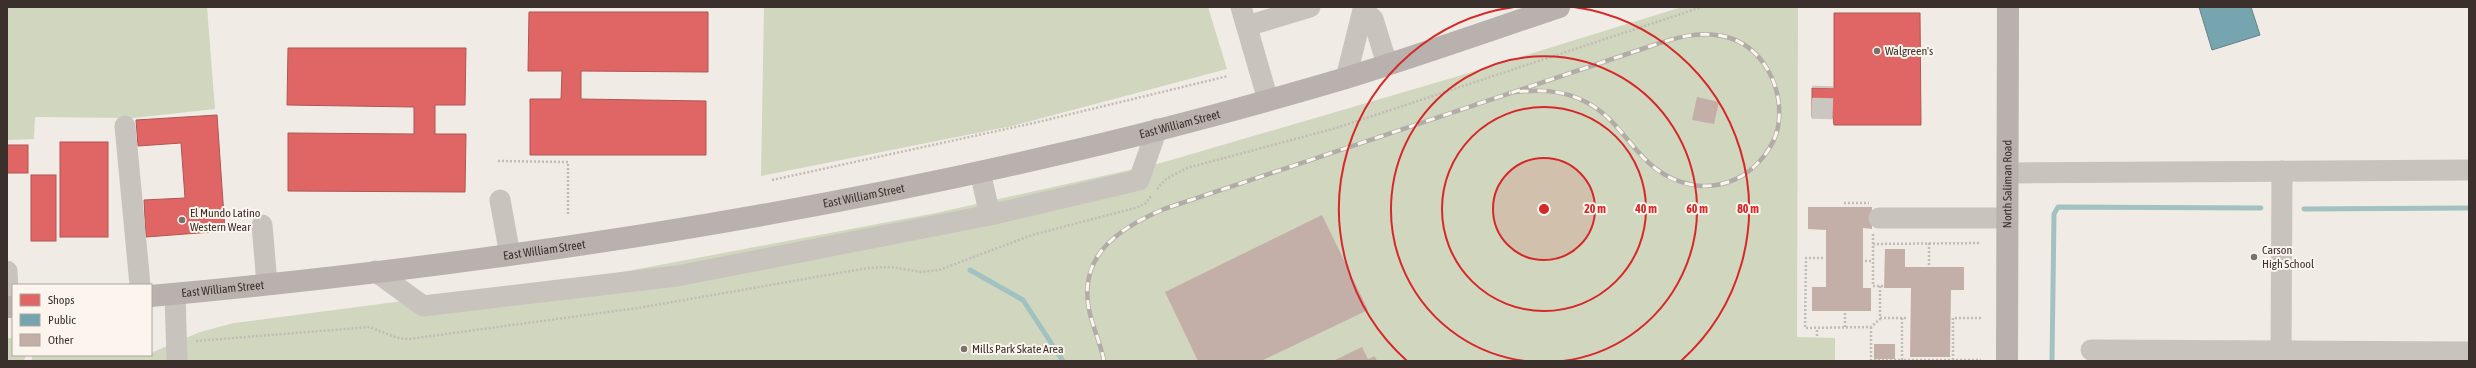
<svg xmlns="http://www.w3.org/2000/svg" width="2476" height="368" viewBox="0 0 2476 368" font-family="'Asap Condensed',sans-serif">
  <rect width="100%" height="100%" fill="#f0ebe5"/>
  <g fill="#d1d6bf">
    <polygon points="7,7 207,7 215,109 133,118 35,117 34,139 7,140"/>
    <polygon points="764,7 1208,7 1227,69 1012,126 761,176"/>
    <polygon points="1682,7 1798,7 1797,337 1835,338 1835,361 31,361 33,355 151,355 151,353 200,332 234,323 617,273 936,213 1161,163 1452,78"/>
    <polygon points="7,338 13,338 13,355 26,355 24,361 7,361"/>
  </g>
  <g fill="#e06666" stroke="#ae5654">
    <polygon points="529,12 708,12 708,72 581,71 581,99 706,101 706,155 530,155 530,99 561,99 562,71 528,71"/>
    <polygon points="1834,13 1920,13 1921,125 1834,125 1833,117 1812,117 1812,88 1834,88"/>
    <polygon points="288,48 466,48 465,105 435,105 435,134 466,134 465,192 288,191 288,133 414,134 414,107 287,105"/>
    <polygon points="217,115 225,231 146,237 144,200 185,198 181,143 138,146 136,120"/>
    <rect x="60" y="142" width="48" height="95"/>
    <rect x="7" y="145" width="21" height="28"/>
    <rect x="31" y="175" width="25" height="66"/>
  </g>
  <polygon fill="#76a5af" stroke="#648287" points="2199,7 2251,7 2260,35 2212,50"/>
  <g fill="none" stroke-linecap="round" stroke-linejoin="round">
    <g stroke="#a1c2c1" stroke-width="5">
      <polyline points="2304,209 2469,208"/>
      <polyline points="970,270 1023,300 1063,361"/>
      <polyline points="2052,361 2054,214 2058,207 2261,208"/>
    </g>
  </g>
  <g fill="#c3afa7">
    <polygon points="1697,97 1719,102 1714,124 1692,120"/>
    <polygon points="1808,207 1872,207 1872,229 1863,228 1863,288 1871,288 1871,311 1812,311 1812,287 1826,287 1826,230 1808,229"/>
    <polygon points="1322,215 1368,310 1261,361 1198,361 1165,292"/>
    <polygon points="1885,249 1905,249 1905,267 1964,267 1964,290 1951,290 1950,357 1910,357 1911,288 1884,288"/>
    <rect x="1874" y="344" width="21" height="15"/>
    <polygon points="1362,347 1368,359 1375,356 1377,361 1333,361"/>
  </g>
  <g fill="none" stroke-linecap="round" stroke-linejoin="round">
    <polyline stroke="#ccc6c0" stroke-width="21" stroke-dasharray="21 10" stroke-linecap="butt" points="1822,119 1823,86"/>
    <g stroke="#c2bbb6" stroke-width="2.5" stroke-dasharray="2 2" stroke-linecap="butt">
      <polyline points="498,161 568,162 568,214"/>
      <polyline points="772,180 1038,122 1228,76"/>
      <polyline points="1157,189 1166,179 1187,168 1336,128 1702,7"/>
      <polyline points="1844,203 1869,203"/>
      <polyline points="1929,243 1929,265"/>
      <polyline points="1873,244 1873,234"/>
      <polyline points="1823,258 1806,258 1805,328 1871,327 1880,319 1880,286"/>
      <polyline points="1865,261 1873,261"/>
      <polyline points="1883,286 1873,286 1873,244 1981,243"/>
      <polyline points="1880,318 1907,318"/>
      <polyline points="1902,318 1902,360 1981,360"/>
      <polyline points="1845,327 1845,313"/>
      <polyline points="1871,327 1871,360 1902,360"/>
      <polyline points="1817,336 1817,328"/>
      <path d="M196 341 370 327C384 332 394 339 409 339L638 308 868 268 890 267 921 272 939 270 1032 235 1135 208 1145 204 1152 195"/>
      <polyline points="1953,360 1953,318 1981,318"/>
    </g>
    <g stroke="#c9c3be" stroke-width="21">
      <polyline points="1241,7 1268,100"/>
      <polyline points="1363,10 1373,19 1387,64"/>
      <polyline points="1247,26 1310,7"/>
      <polyline points="1346,78 1363,10"/>
      <polyline points="125,126 140,285"/>
      <polyline points="2008,173 2469,170"/>
      <polyline points="500,200 510,255"/>
      <polyline points="990,215 1139,180 1157,129"/>
      <polyline points="1879,218 2007,218"/>
      <polyline points="262,225 267,284"/>
      <polyline points="7,271 9,307"/>
      <polyline points="375,271 423,306 677,276 990,215 980,172"/>
      <polyline points="175,294 177,361"/>
      <polyline points="2091,350 2468,352"/>
      <polyline points="2281,361 2282,171"/>
    </g>
    <g stroke="#b8b1ad" stroke-width="22">
      <path id="s1" d="M151 296C456 268 761 224 1059 154 1155 132 1251 106 1346 78 1417 56 1488 31 1559 7"/>
      <polyline points="7,307 13,307"/>
      <path id="s2" d="M2007 361 2008 7"/>
    </g>
    <g stroke="#b1aca8" stroke-width="4.5">
      <path id="rail" d="M1104 361C1101 345 1094 330 1090 314 1076 257 1117 229 1164 209L1651 46C1674 38 1698 31 1722 36 1763 44 1785 89 1778 127 1774 147 1758 167 1740 177 1727 184 1709 188 1693 185 1637 175 1629 124 1586 102 1561 89 1535 89 1509 93"/>
    </g>
    <use href="#rail" stroke="#fbf5ee" stroke-width="3" stroke-dasharray="9" stroke-linecap="butt"/>
  </g>
  <circle cx="1544" cy="209" r="51" fill="#d62828" fill-opacity=".12"/>
  <g fill="none" stroke="#d62828" stroke-width="2">
    <circle cx="1544" cy="209" r="51"/>
    <circle cx="1544" cy="209" r="102"/>
    <path d="M1525 361A153 153 0 1 1 1563 361"/>
    <path d="M1407 361A204 204 0 0 1 1514 7M1574 7A204 204 0 0 1 1681 361"/>
  </g>
  <g fill="#7a716c" stroke="#fbf5ee" stroke-width="1.5">
    <circle cx="1877" cy="51" r="4"/>
    <circle cx="182" cy="220" r="4"/>
    <circle cx="2254" cy="257" r="4"/>
    <circle cx="964" cy="349" r="4"/>
  </g>
  <g text-anchor="middle" stroke-width="4" stroke-linejoin="round" paint-order="stroke">
    <g font-size="12" fill="#3b302b" stroke="#fbf5ee" text-anchor="start">
      <text x="1885" y="55">Walgreen's</text>
      <text x="190" y="217">El Mundo Latino<tspan x="190" dy="14">Western Wear</tspan></text>
      <text x="2262" y="254">Carson<tspan x="2262" dy="14">High School</tspan></text>
      <text x="972" y="353">Mills Park Skate Area</text>
    </g>
    <g font-size="12" fill="#3b302b" stroke="#fbf5ee">
      <text dy="4" stroke="none"><textPath href="#s1" startOffset="1044">East William Street</textPath></text>
      <text dy="4" stroke="none"><textPath href="#s2" startOffset="177">North Saliman Road</textPath></text>
      <text dy="4" stroke="none"><textPath href="#s1" startOffset="720">East William Street</textPath></text>
      <text dy="4" stroke="none"><textPath href="#s1" startOffset="396">East William Street</textPath></text>
      <text dy="4" stroke="none"><textPath href="#s1" startOffset="72">East William Street</textPath></text>
    </g>
  </g>
  <circle cx="1544" cy="209" r="6" fill="#d62828" stroke="#fbf5ee" stroke-width="2"/>
  <g font-size="12" text-anchor="middle" font-weight="bold" fill="#d62828" stroke="#fbf5ee" stroke-width="4" stroke-linejoin="round" paint-order="stroke">
    <text x="1595" y="213">20 m</text>
    <text x="1646" y="213">40 m</text>
    <text x="1697" y="213">60 m</text>
    <text x="1748" y="213">80 m</text>
  </g>
  <rect width="2476" height="368" fill="none" stroke="#3b302b" stroke-width="16"/>
  <rect x="12" y="284" width="140" height="72" fill="#fbf5ee" stroke="#aea6a0"/>
  <rect x="20" y="294" width="20" height="12" fill="#e06666" stroke="#aea6a0"/>
  <text x="48" y="304" font-size="12" fill="#3b302b">Shops</text>
  <rect x="20" y="314" width="20" height="12" fill="#76a5af" stroke="#aea6a0"/>
  <text x="48" y="324" font-size="12" fill="#3b302b">Public</text>
  <rect x="20" y="334" width="20" height="12" fill="#c3afa7" stroke="#aea6a0"/>
  <text x="48" y="344" font-size="12" fill="#3b302b">Other</text>
</svg>
